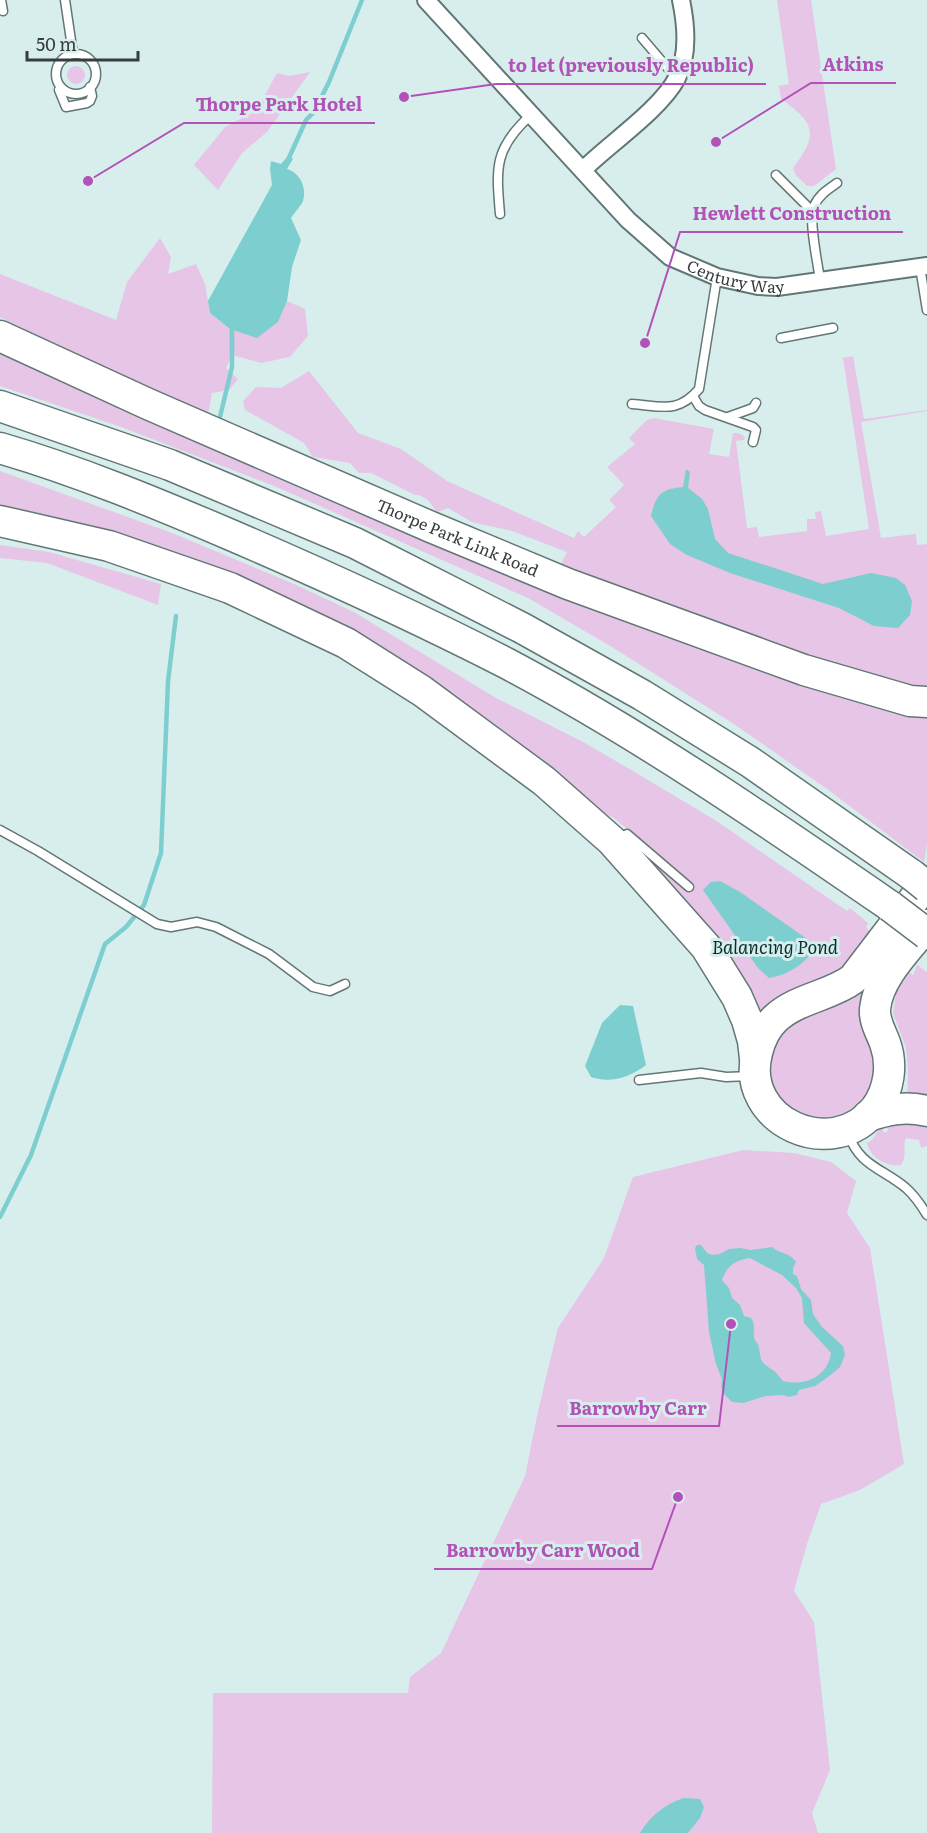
<svg xmlns="http://www.w3.org/2000/svg" width="927" height="1833" viewBox="0 0 927 1833" font-family="Literata,serif">
  <rect width="100%" height="100%" fill="#d8eeed"/>
  <g fill="#e6c5e7">
    <path d="M777 0H811L836 169 814 186H807L795 174 793 168C820 134 814 122 781 99L779 86 789 84Z"/>
    <circle cx="76" cy="75" r="9"/>
    <polygon points="310,72 267,132 242,153 218,190 194,165 225,127 256,111 277,73 289,76"/>
    <polygon points="160,238 171,257 168,274 196,264 205,284 210,313 230,329 257,337 278,322 287,301 305,309 308,336 290,357 261,363 232,355 226,368 238,379 229,390 212,393 207,419 67,352 0,317 0,274 116,320 127,282"/>
    <polygon points="0,348 927,712 927,843 924,862 827,789 734,724 612,647 528,598 279,488 121,427 0,386"/>
    <polygon points="853,356 864,419 927,410 927,411 861,422 881,538 916,534 917,545 927,544 927,691 788,651 560,566 567,552 512,531 472,522 448,508 437,512 428,500 419,495 415,495 371,473 359,473 350,463 313,457 304,443 245,410 243,401 256,387 281,388 309,371 358,433 401,449 447,481 574,538 578,531 584,537 616,507 609,500 624,485 607,467 635,444 629,438 647,420 654,418 714,429 709,454 729,457 733,433 739,433 745,437 744,440 736,441 747,528 757,527 759,537 807,531 807,519 816,519 815,512 821,511 826,536 869,529 843,358"/>
    <polygon points="0,471 172,533 294,584 354,612 496,698 583,742 633,771 715,820 847,911 850,908 868,923 866,927 870,932 842,971 786,994 753,1014 641,851 677,878 679,872 614,818 599,810 409,671 0,512"/>
    <polygon points="0,545 49,552 161,584 158,605 47,563 0,558"/>
    <polygon points="927,900 927,917 877,981 878,1075 861,1109 825,1124 789,1113 768,1081 773,1043 785,1027"/>
    <polygon points="917,965 927,972 927,1101 907,1099 908,1069 906,1048 893,1013 896,994 909,972 913,975"/>
    <path d="M919 1119 918 1125 927 1127V1146L921 1148 919 1140 906 1138C902 1145 908 1154 901 1165 887 1167 870 1158 867 1143 875 1140 875 1132 882 1128L884 1133 888 1131 887 1126Z"/>
    <polygon points="743,1150 794,1153 831,1162 856,1181 847,1213 870,1248 904,1464 860,1490 821,1504 807,1544 794,1591 814,1622 830,1770 812,1813 818,1833 212,1833 213,1693 408,1693 410,1677 441,1653 525,1476 538,1411 558,1328 604,1258 633,1177"/>
  </g>
  <g fill="#7ccfce" fill-rule="evenodd">
    <path d="M288 156 293 159 287 169C300 173 307 187 303 201 301 206 294 213 291 218L301 240 292 267 287 301 278 322 257 338 230 329 210 313 208 301 272 185 270 169 271 161 281 164Z"/>
    <path d="M686 469 690 472 688 488 702 499 708 509 715 539 728 553 823 584 871 573 896 578 905 585 912 601 910 615 898 628 874 626 839 608 730 573 687 555 670 544 651 516C656 495 661 489 683 487Z"/>
    <path d="M720 881 740 892 810 941 814 950C803 965 788 975 769 978L758 968 703 890 711 882Z"/>
    <path d="M620 1005 633 1006 646 1065C630 1077 611 1084 591 1077L585 1066 602 1023Z"/>
    <path d="M697 1245H701L707 1253 712 1255 720 1254 729 1249 740 1248 751 1250 772 1247C781 1255 788 1251 796 1262L793 1268V1274L797 1276 801 1289 811 1300 813 1314 822 1327 843 1346 845 1355 840 1367 828 1377 815 1386 799 1390 797 1395 789 1397 783 1395 766 1396 743 1403 732 1402 724 1394 721 1387 722 1379 716 1364 709 1332 704 1265 697 1259 695 1248ZM750 1258 782 1275 796 1288 802 1298 804 1323 831 1353C828 1376 805 1387 783 1381 780 1378 777 1373 773 1370 760 1362 761 1361 759 1347 758 1343 755 1341 754 1338 753 1329 756 1326 751 1318L744 1316 740 1305 732 1298 729 1288 722 1280C727 1266 735 1260 750 1258Z"/>
    <path d="M684 1798 700 1799 704 1807 700 1818 688 1833H640C650 1816 665 1804 684 1798Z"/>
  </g>
  <g fill="none" stroke-linecap="round" stroke-linejoin="round">
    <g stroke="#7ccfce" stroke-width="4.5">
      <polyline points="288,160 306,120 314,112 329,82 362,0"/>
      <polyline points="219,421 232,367 232,330"/>
      <polyline points="0,1217 31,1155 105,944 126,927 144,905 161,853 168,681 176,616"/>
    </g>
    <g stroke="#637676" stroke-width="11">
      <g id="lane">
        <polyline points="1,0 3,11"/>
        <polyline points="65,0 73,54"/>
        <polyline points="642,38 677,79"/>
        <circle cx="76" cy="74" r="20"/>
        <polyline points="59,90 66,107 87,103 90,101 92,96 90,87"/>
        <polyline points="776,175 813,212"/>
        <path d="M500 214C496 168 494 148 531 115"/>
        <polyline points="920,267 927,310"/>
        <path d="M820 280C818 264 808 220 814 206 819 195 827 190 837 183"/>
        <polyline points="781,338 833,328"/>
        <polyline points="693,396 699,406 705,410 753,427 756,430 753,442"/>
        <path d="M632 404C661 406 678 414 699 389L717 277"/>
        <polyline points="728,417 753,408 756,403"/>
        <polyline points="0,830 38,851 157,924 171,927 197,922 216,927 269,954 313,987 330,991 345,984"/>
        <polyline points="617,839 627,834 689,887"/>
        <polyline points="639,1080 701,1073 726,1077 751,1076"/>
        <path d="M848 1133C859 1166 882 1168 906 1188 915 1196 921 1205 927 1215"/>
      </g>
    </g>
    <g stroke="#637676" stroke-width="20">
      <g id="street">
        <path id="s1" d="M426 0 628 220 670 257 717 277 758 286 777 287 927 266"/>
        <path d="M583 170C609 144 660 110 677 78 689 55 686 24 681 0"/>
      </g>
    </g>
    <g stroke="#637676" stroke-width="33">
      <g id="highway">
        <path id="s2" d="M0 336 148 404 431 527 568 584 804 670 910 701 927 702"/>
        <polyline points="0,406 170,465 355,543 522,628 642,695 750,762 912,875"/>
        <path d="M0 448C79 471 156 503 231 535 324 575 416 617 506 663 640 734 765 820 890 906"/>
        <polyline points="0,521 109,546 230,588 346,643 422,691 544,781 612,841 706,947 737,997 747,1020 753,1041 755,1058"/>
        <path d="M927 882 853 979C830 996 798 998 776 1018 766 1027 760 1040 757 1053 739 1121 833 1164 876 1108 889 1090 893 1065 885 1043 881 1032 874 1021 875 1009 878 977 908 949 927 925"/>
        <path d="M868 1116C889 1109 906 1106 927 1111"/>
      </g>
    </g>
    <use href="#lane" stroke="#fff" stroke-width="8"/>
    <use href="#street" stroke="#fff" stroke-width="16"/>
    <use href="#highway" stroke="#fff" stroke-width="30"/>
    <g stroke="#637676" stroke-width="33" stroke-linecap="butt">
      <g id="highway-bridge">
        <polyline points="912,875 927,887"/>
        <polyline points="890,906 927,934"/>
      </g>
    </g>
    <use href="#highway-bridge" stroke="#fff" stroke-width="30"/>
  </g>
  <g text-anchor="middle" stroke-width="6" stroke-linejoin="round" paint-order="stroke">
    <g font-size="16" fill="#353d3d" stroke="#d8eeed">
      <text dy="6" stroke="none"><textPath href="#s1" startOffset="424">Century Way</textPath></text>
      <text dy="6" stroke="none"><textPath href="#s2" startOffset="500">Thorpe Park Link Road</textPath></text>
    </g>
    <g font-size="18" font-style="italic" fill="#063030" stroke="#d8eeed">
      <text x="775" y="954">Balancing Pond</text>
    </g>
  </g>
  <path fill="none" stroke="#b251b8" stroke-width="2" d="M716 142L811 83H896M404 97L496 84H766M88 181L184 123H375M645 343L680 232H903M731 1324L719 1426H557M678 1497L652 1569H434"/>
  <g fill="#b251b8" stroke="#d8eeed" stroke-width="2">
    <circle cx="716" cy="142" r="6"/>
    <circle cx="404" cy="97" r="6"/>
    <circle cx="88" cy="181" r="6"/>
    <circle cx="645" cy="343" r="6"/>
    <circle cx="731" cy="1324" r="6"/>
    <circle cx="678" cy="1497" r="6"/>
  </g>
  <g font-size="18" text-anchor="middle" font-weight="bold" fill="#b251b8" stroke="#d8eeed" stroke-width="6" stroke-linejoin="round" paint-order="stroke">
    <text x="853" y="71">Atkins</text>
    <text x="631" y="72">to let (previously Republic)</text>
    <text x="279" y="111">Thorpe Park Hotel</text>
    <text x="792" y="220">Hewlett Construction</text>
    <text x="638" y="1415">Barrowby Carr</text>
    <text x="543" y="1557">Barrowby Carr Wood</text>
  </g>
  <path d="M27 51v9h111v-9" fill="none" stroke="#353d3d" stroke-width="3"/>
  <text x="36" y="51" font-size="18" fill="#353d3d" stroke="#d8eeed" stroke-width="4.5" paint-order="stroke">50 m</text>
</svg>
